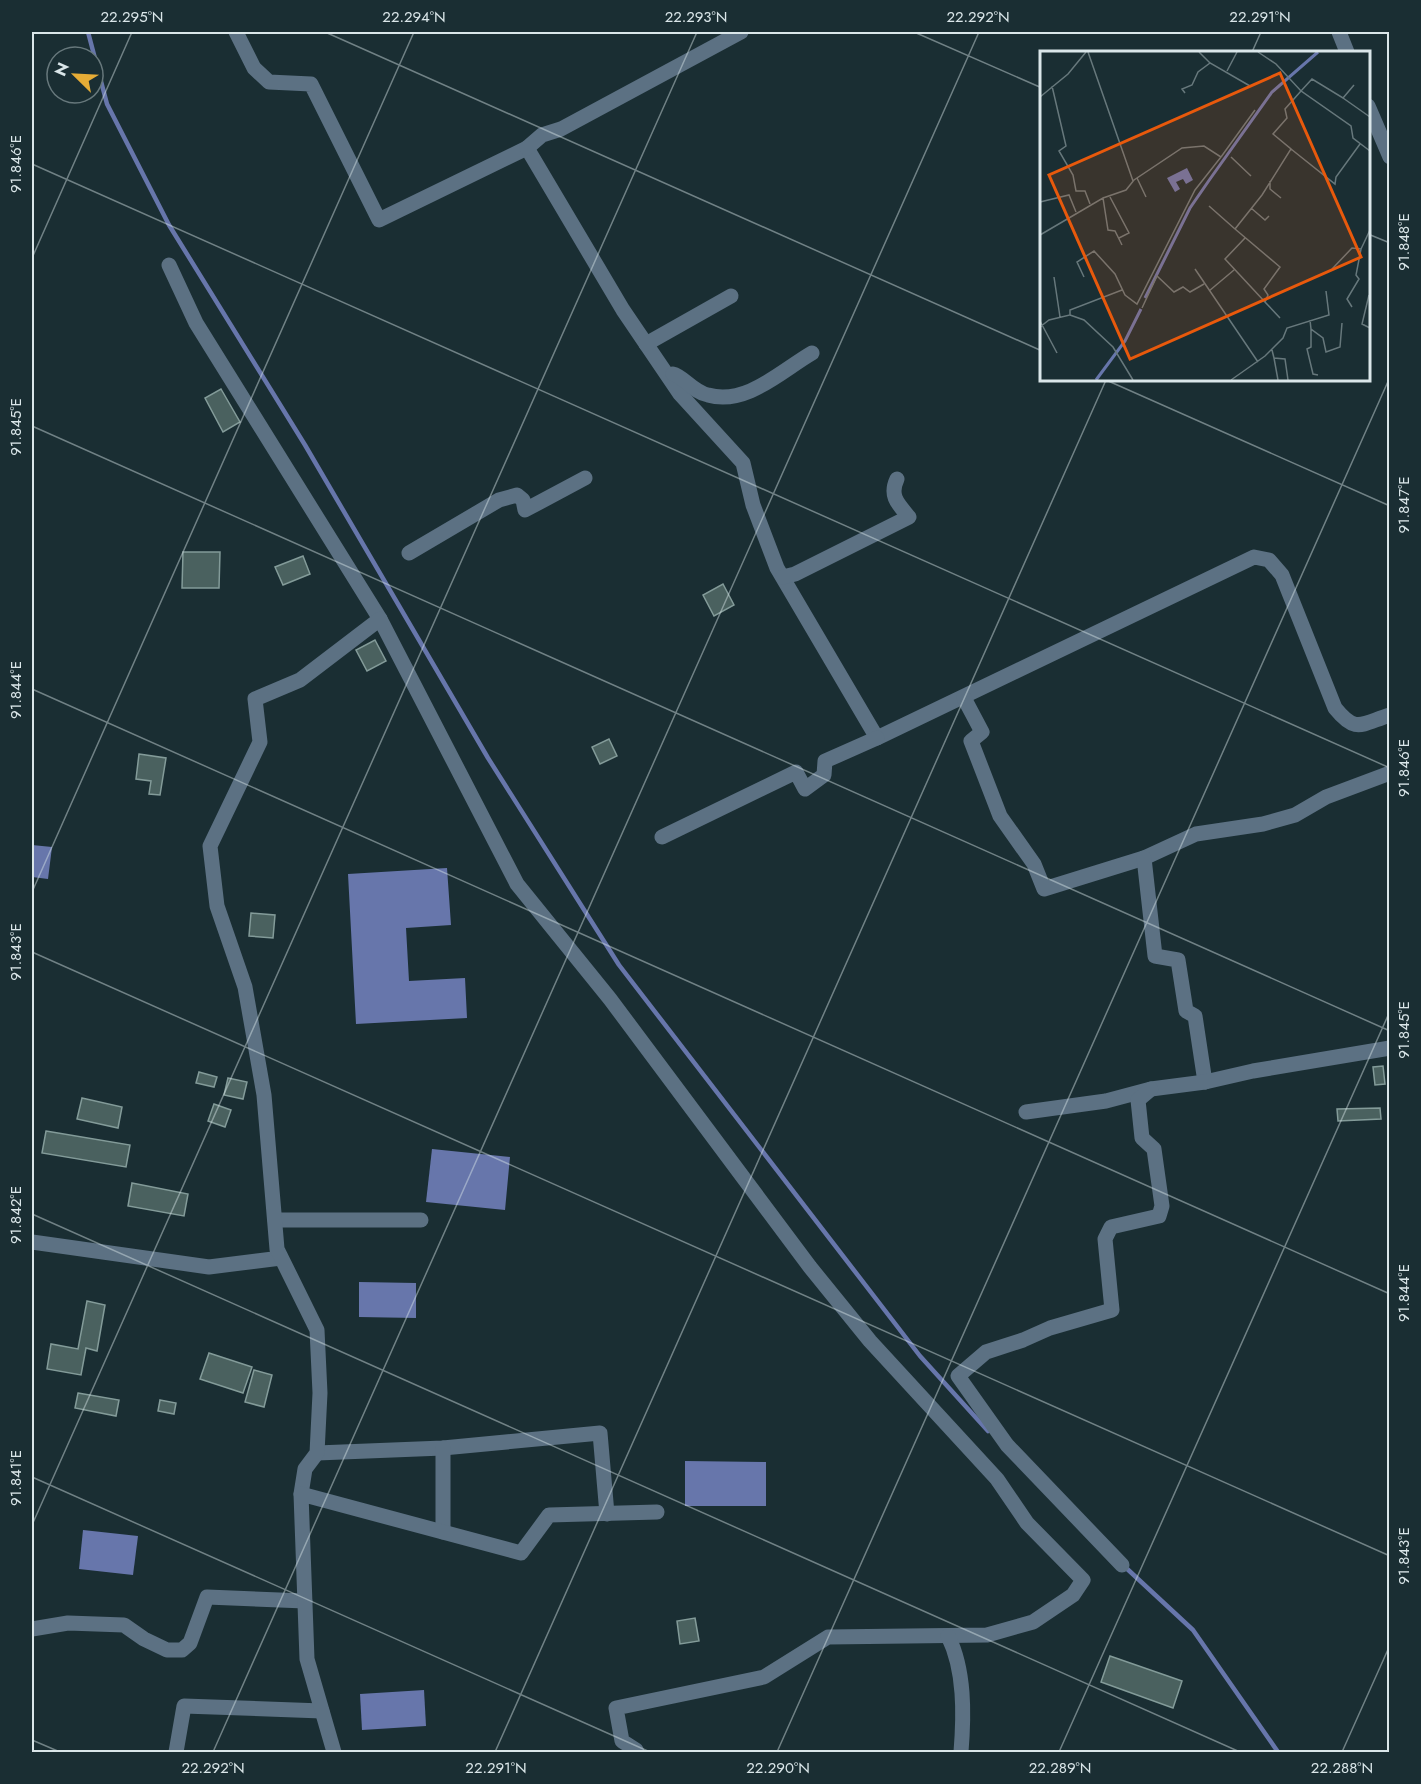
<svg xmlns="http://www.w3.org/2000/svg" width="1421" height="1784" viewBox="0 0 1421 1784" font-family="Jost,sans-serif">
  <rect width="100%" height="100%" fill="#1a2e33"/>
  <g fill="#6776ab">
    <polygon points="32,845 52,847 48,879 32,877"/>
    <polygon points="447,868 451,925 406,928 409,981 465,978 467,1018 356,1024 348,874"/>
    <polygon points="432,1149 510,1157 505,1210 426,1202"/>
    <polygon points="359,1282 416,1283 416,1318 359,1317"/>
    <polygon points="685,1461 766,1462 766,1506 685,1506"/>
    <polygon points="83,1530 138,1536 133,1575 79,1569"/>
    <polygon points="424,1690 426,1726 362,1730 360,1694"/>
  </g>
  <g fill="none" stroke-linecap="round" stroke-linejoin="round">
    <g stroke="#6776ab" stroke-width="4.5">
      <polyline points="88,32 107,104 169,225 305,445 488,758 619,965 920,1356 988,1431"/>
      <polyline points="1124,1566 1193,1630 1278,1752"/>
    </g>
  </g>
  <g fill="#4a615f" stroke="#839b99" stroke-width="1.5">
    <polygon points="221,389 240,422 223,432 205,398"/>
    <polygon points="183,552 220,552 219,588 182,588"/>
    <polygon points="303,556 310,574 283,585 275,567"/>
    <polygon points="723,584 734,605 714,616 703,595"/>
    <polygon points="375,640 386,661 367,671 356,650"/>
    <polygon points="609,739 617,756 600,764 592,747"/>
    <polygon points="139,754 166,758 160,795 149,794 151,781 136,779"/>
    <polygon points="251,913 275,915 273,938 249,936"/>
    <polygon points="1383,1066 1385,1084 1375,1085 1373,1067"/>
    <polygon points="199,1072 217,1077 214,1087 196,1083"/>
    <polygon points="228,1078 247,1082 243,1099 224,1095"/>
    <polygon points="82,1098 122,1107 118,1128 77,1119"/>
    <polygon points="214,1104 231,1110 225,1127 208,1121"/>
    <polygon points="1380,1108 1381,1119 1338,1121 1337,1109"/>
    <polygon points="46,1131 130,1145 126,1167 42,1153"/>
    <polygon points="132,1183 188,1194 184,1216 128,1206"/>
    <polygon points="87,1301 105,1305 97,1351 86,1348 81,1375 47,1369 51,1344 78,1349"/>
    <polygon points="209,1353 252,1367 243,1393 200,1379"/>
    <polygon points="254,1370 272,1375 264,1407 245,1402"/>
    <polygon points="78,1393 119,1400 116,1416 75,1408"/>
    <polygon points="160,1400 176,1403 174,1414 158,1411"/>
    <polygon points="695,1618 699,1641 680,1644 677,1621"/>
    <polygon points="1110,1656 1182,1681 1173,1708 1101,1682"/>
  </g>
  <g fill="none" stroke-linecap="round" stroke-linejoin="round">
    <g stroke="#5c7183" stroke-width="15">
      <path d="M236 32 254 68 269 82 311 84 379 220 527 148 623 310 680 394 743 463 753 505 777 568 877 738 1254 557 1269 560 1282 575 1335 708C1356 734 1361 724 1390 715"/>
      <polyline points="1339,32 1347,52"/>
      <polyline points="1368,106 1390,157"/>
      <polyline points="527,148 542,135 561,129 741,32"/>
      <polyline points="169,265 196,323 380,619"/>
      <polyline points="646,344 731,296"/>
      <path d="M673 374C683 376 693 392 708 395 746 406 781 371 812 353"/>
      <polyline points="409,553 499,500 517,495 523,500 525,510 585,478"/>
      <path d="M783 577 795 574 909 517C898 504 889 496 897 479"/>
      <polyline points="964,698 982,732 971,741 1000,816 1034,864 1044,889 1144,858 1196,834 1263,824 1295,815 1326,797 1390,773"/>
      <polyline points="662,837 796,772 805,789 824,775 825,761 877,738"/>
      <polyline points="1144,858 1155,956 1178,960 1186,1011 1195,1016 1205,1082"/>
      <polyline points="1026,1112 1106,1101 1151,1089 1205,1082 1253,1071 1390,1048"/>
      <polyline points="275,1220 421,1220"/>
      <polyline points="32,1242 209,1267 281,1258"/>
      <polyline points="317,1453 443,1448 600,1433 607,1514"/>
      <polyline points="301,1494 305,1469 317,1453 320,1393 317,1330 277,1249 264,1095 245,987 217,906 210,846 260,742 255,699 300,680 380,619 517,884 610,999 810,1267 870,1341 997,1479 1027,1523 1083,1580 1073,1595 1033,1622 987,1635 828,1637 764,1677 616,1708 622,1741 636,1750 637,1752"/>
      <polyline points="443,1532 443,1448"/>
      <polyline points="1122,1565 1007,1445 958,1376 986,1352 1023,1340 1050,1328 1112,1310 1105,1239 1111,1227 1159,1216 1162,1206 1154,1149 1142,1138 1138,1100 1151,1089"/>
      <polyline points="32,1629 68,1623 124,1625 144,1639 167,1650 182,1650 190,1643 207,1597 305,1601"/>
      <path d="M948 1636C965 1670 964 1715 961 1752"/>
      <polyline points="176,1752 184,1706 322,1711"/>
      <polyline points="334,1752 307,1659 301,1494 521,1553 549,1515 657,1512"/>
    </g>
  </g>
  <path fill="none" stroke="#dae6e9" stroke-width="1.5" stroke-opacity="0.45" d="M325 32 1042 351M914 32 1042 88M1252 52 1261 32M32 164 1390 768M1368 234 1390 243M32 258 132 32M1106 380 1390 506M32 426 1390 1031M32 689 1390 1294M32 892 414 32M32 952 1390 1556M32 1214 1240 1752M32 1477 650 1752M32 1525 697 32M32 1740 60 1752M213 1752 979 32M495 1752 1106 380M777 1752 1390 377M1059 1752 1390 1011M1342 1752 1390 1645"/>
  <g transform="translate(1040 51)">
    <rect width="330" height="330" fill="#1a2e33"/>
    <path d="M147 117 153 129 146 133 143 128 136 131 140 138 135 141 127 127Z" fill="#6776ab"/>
    <path fill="none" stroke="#6776ab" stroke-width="3" d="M105 247 150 157 170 128 232 41 278 1M56 329 85 290 101 258"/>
    <path fill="none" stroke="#67787c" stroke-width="1.5" d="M48 1 93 130M159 1 170 12 210 35M218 1 236 13 261 40 272 28 303 47 314 34M187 20 197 1M12 35 26 95 19 100 33 124 36 140H45L50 153M145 42 142 38 152 34 158 21 170 12M0 46 28 23 46 1M303 47 330 66M251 98 295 133 296 126 320 93M181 106 215 59M191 106 211 125M97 127 106 146M230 130V138L241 147M70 146 89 182 79 187M0 151 29 144 36 161M169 155 195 178M211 157 225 169 229 165M0 184 63 147 68 179 75 180 82 194M205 187 185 208 225 251M155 218 218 311M292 218 312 197 321 198 330 179M14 226 20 266M44 226 37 211 54 200 75 223 85 244 97 253 155 139 181 106 164 95 142 97 94 129 86 139 63 147M169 240 194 219M329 244 322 273 330 277M312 256 307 248 319 228 316 224 321 198M102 257 117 225 134 241 143 236 150 241 164 233M30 264 44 269 73 296 93 329M240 267 225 251 228 244 224 238 240 216 195 178 222 144 251 98 233 83 247 67 245 58 261 40 311 75 313 87 330 100M270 269 271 278 283 287 286 301 300 296 302 272M0 270 17 302M0 276 9 269 30 264V259L82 239M271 278V296L267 298 273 323 278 324M232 299 234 307 245 308 248 329M234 307 238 329M191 329 225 305 243 287 247 277 289 264 286 240"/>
    <path fill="#e8590c" fill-opacity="0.15" stroke="#e8590c" stroke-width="3" d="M240 22 321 206 90 308 9 124Z"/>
    <rect width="330" height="330" fill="none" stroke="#dae6e9" stroke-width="3"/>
  </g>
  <rect width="1421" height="1784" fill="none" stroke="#1a2e33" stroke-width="66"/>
  <g transform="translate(75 75) rotate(294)"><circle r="28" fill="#1a2e33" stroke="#67787c" stroke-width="1.5"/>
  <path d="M0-4.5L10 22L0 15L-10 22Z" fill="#e6ac36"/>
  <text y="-9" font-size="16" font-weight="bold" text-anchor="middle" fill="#dae6e9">N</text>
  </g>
  <rect x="33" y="33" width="1355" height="1718" fill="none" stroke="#dae6e9" stroke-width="2"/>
  <g font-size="15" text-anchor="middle" fill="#dae6e9">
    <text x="132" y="22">22.295°N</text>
    <text x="414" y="22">22.294°N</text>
    <text x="696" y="22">22.293°N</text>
    <text x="978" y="22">22.292°N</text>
    <text x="1260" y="22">22.291°N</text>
    <text transform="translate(16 164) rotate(-90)" y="5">91.846°E</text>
    <text transform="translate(1404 242) rotate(-90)" y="5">91.848°E</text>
    <text transform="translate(16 427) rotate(-90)" y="5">91.845°E</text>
    <text transform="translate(1404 505) rotate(-90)" y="5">91.847°E</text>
    <text transform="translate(16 690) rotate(-90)" y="5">91.844°E</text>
    <text transform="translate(1404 768) rotate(-90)" y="5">91.846°E</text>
    <text transform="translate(16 952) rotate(-90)" y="5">91.843°E</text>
    <text transform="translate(1404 1030) rotate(-90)" y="5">91.845°E</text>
    <text transform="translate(16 1215) rotate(-90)" y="5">91.842°E</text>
    <text transform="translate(1404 1293) rotate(-90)" y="5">91.844°E</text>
    <text transform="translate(16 1478) rotate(-90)" y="5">91.841°E</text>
    <text transform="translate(1404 1556) rotate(-90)" y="5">91.843°E</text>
    <text x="213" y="1773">22.292°N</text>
    <text x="496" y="1773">22.291°N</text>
    <text x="778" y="1773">22.290°N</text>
    <text x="1060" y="1773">22.289°N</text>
    <text x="1342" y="1773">22.288°N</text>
  </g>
</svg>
